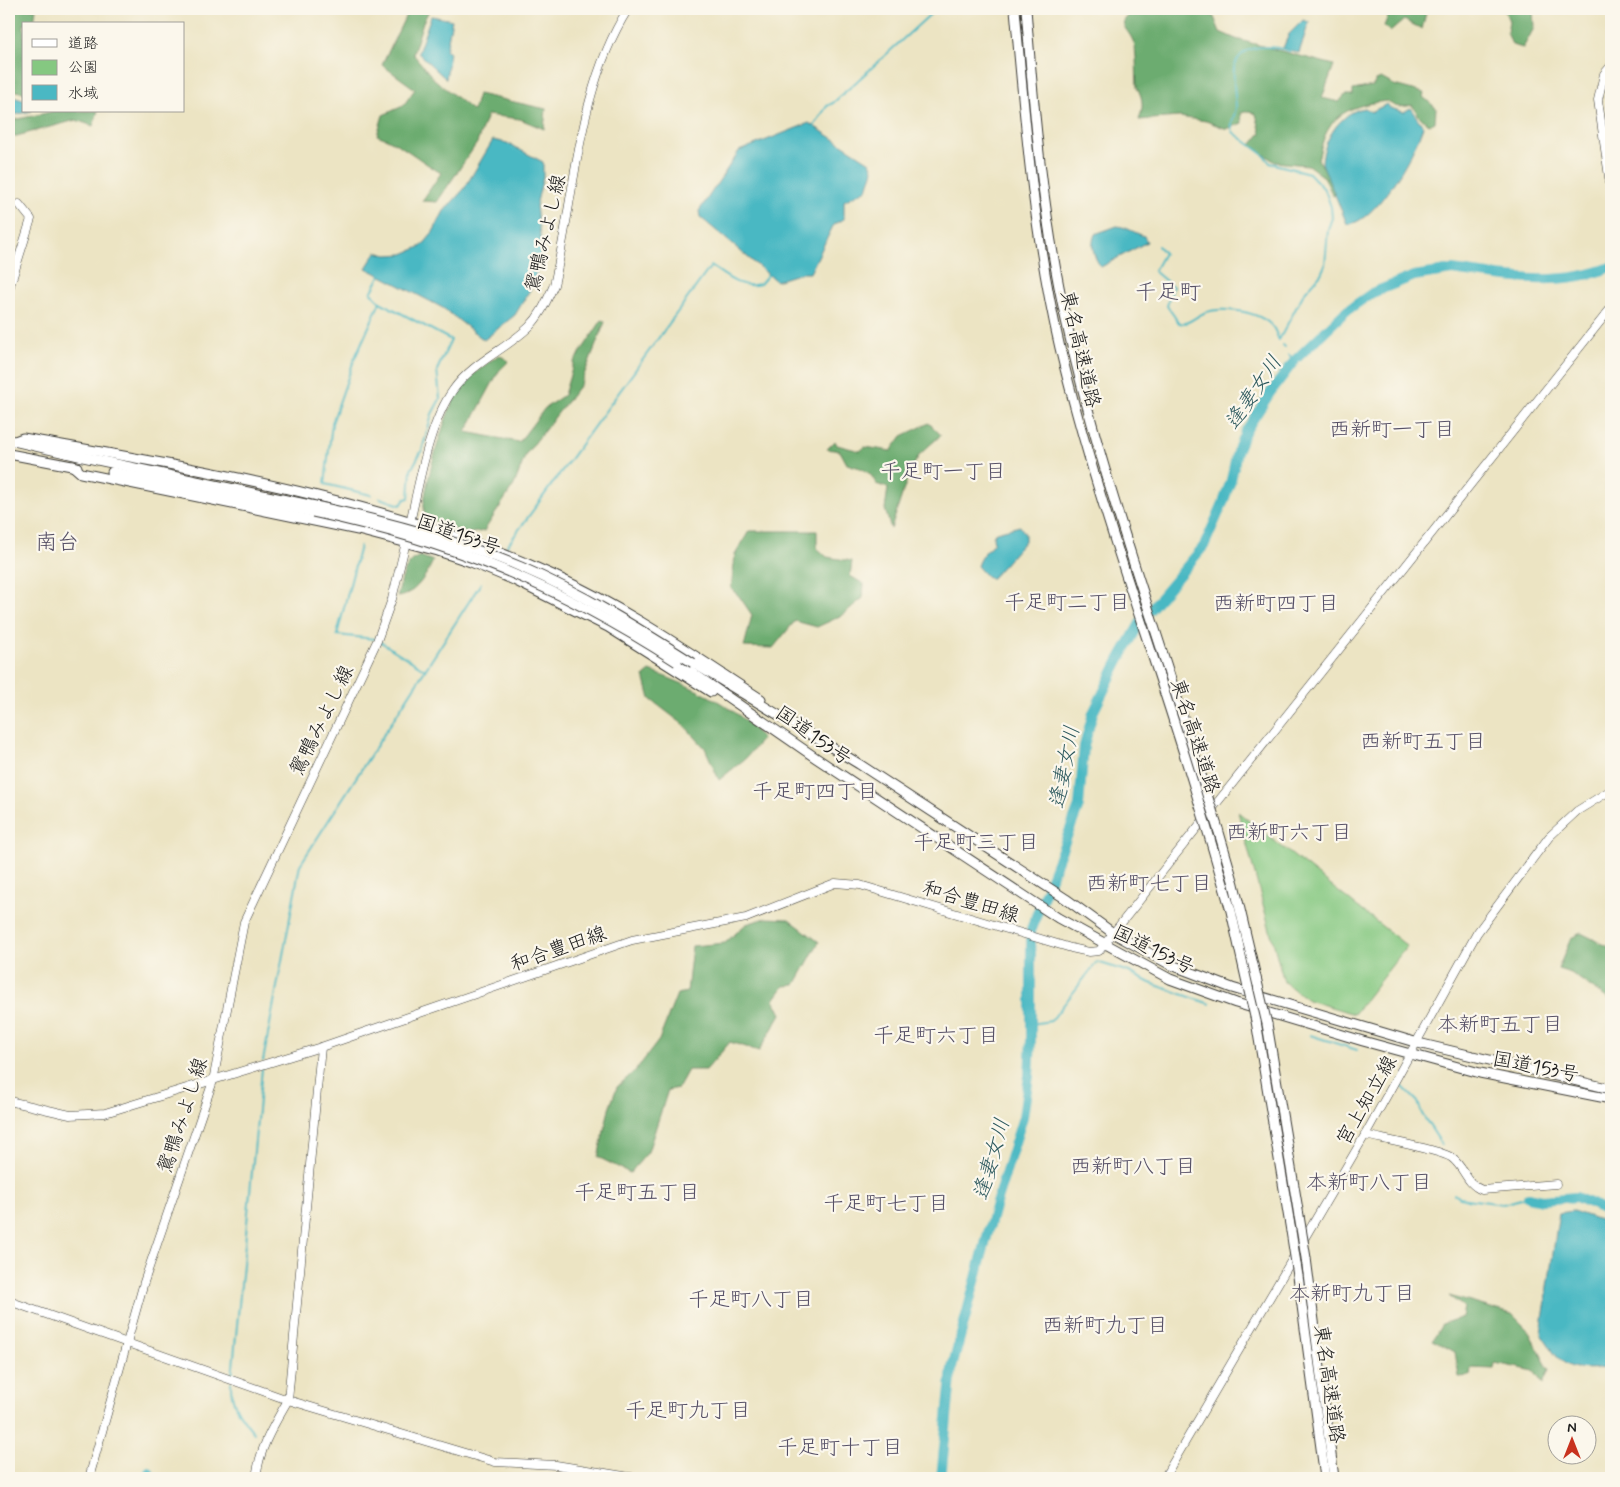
<svg xmlns="http://www.w3.org/2000/svg" width="1620" height="1487" viewBox="0 0 1620 1487" font-family="Mynerve,'Klee One',sans-serif">
  <rect width="100%" height="100%" fill="#fbf7ec"/>
  <filter id="ink" filterUnits="userSpaceOnUse"><feTurbulence type="fractalNoise" baseFrequency=".02" numOctaves="2"/><feDisplacementMap in="SourceGraphic" scale="10" xChannelSelector="R" yChannelSelector="G"/><feConvolveMatrix kernelMatrix="1 2 1 2 8 2 1 2 1" color-interpolation-filters="sRGB"/></filter>
  <filter id="wash" filterUnits="userSpaceOnUse"><feTurbulence type="fractalNoise" baseFrequency=".0096" numOctaves="4" result="noise"/><feDisplacementMap in="SourceGraphic" scale="20" xChannelSelector="R" yChannelSelector="G"/><feGaussianBlur stdDeviation="1.12" result="paint"/><feColorMatrix in="noise" values="0 0 0 0 0 0 0 0 0 0 0 0 0 0 0 0 0 1.4 0 .05"/><feComposite in="paint" operator="in"/></filter>
  <g filter="url(#wash)">
    <rect width="100%" height="100%" fill="#ece4c3"/>
    <polygon fill="#85c881" stroke="#50724e" points="1238,812 1407,946 1354,1014 1308,1000 1284,982"/>
    <g fill="#6cac6f" stroke="#446446">
      <polygon points="9,9 36,9 34,24 24,24 24,93 9,89"/>
      <path d="M409 9H430L423 22 413 54 434 79 473 111 478 94 546 109 544 129 520 119 487 115 477 143 437 202 422 201 441 173C420 161 401 143 377 135L383 115 403 106 415 89 382 65Z"/>
      <path d="M1140 9H1200L1214 17 1220 32 1236 39 1334 65 1322 98 1339 102 1345 95H1353V90L1373 86 1376 80 1381 78 1394 85 1424 93 1423 97 1436 108 1435 122 1429 125 1419 116 1412 105C1402 107 1395 109 1388 101 1366 103 1341 108 1329 128 1323 137 1321 149 1318 159L1323 167 1335 174V195L1333 196 1324 177 1308 165 1275 162 1251 145 1261 133 1256 114 1250 111 1241 113 1242 123 1227 129 1206 121 1179 117 1139 120C1143 109 1144 99 1137 88 1136 75 1137 61 1135 48 1132 27 1108 25 1140 9Z"/>
      <polygon points="1391,9 1427,9 1422,29 1404,20 1390,32 1384,26"/>
      <polygon points="1504,9 1533,9 1534,28 1523,48 1512,45 1507,32 1509,21"/>
      <polygon points="55,111 98,111 93,126 76,120 9,138 9,121"/>
      <path d="M602 320 605 322 580 385 526 454 514 485 484 531C479 532 473 533 468 533 461 533 426 519 424 512 421 494 446 410 457 394 468 377 483 366 499 355L509 361 499 371 466 432 519 442 545 408 564 395 574 362Z"/>
      <path d="M929 423 941 435 920 454 909 473 891 529 885 509 888 488 876 484C871 470 860 468 847 464L840 451 827 449 835 441 837 445 860 451 865 447 891 451 902 436Z"/>
      <polygon points="749,531 817,531 817,548 827,557 852,561 850,576 864,584 863,598 841,616 817,627 795,621 773,648 744,647 752,615 739,596 731,589 735,555"/>
      <path d="M420 556 433 561C426 576 415 595 397 597 402 581 403 563 420 556Z"/>
      <path d="M650 671C688 685 738 705 762 739L746 758 719 780 705 748 684 725 650 699 644 676Z"/>
      <polygon points="766,918 789,919 819,942 795,985 784,986 774,1000 781,1014 759,1051 730,1042 706,1070 688,1070 678,1088 668,1090 648,1152 630,1173 598,1157 609,1109 617,1087 636,1070 659,1040 677,994 687,992 692,946 725,943 746,924"/>
      <polygon points="1581,933 1611,948 1611,1001 1571,973 1558,969 1571,938"/>
      <polygon points="1449,1296 1512,1314 1528,1330 1549,1370 1543,1384 1534,1371 1495,1363 1494,1369 1471,1368 1470,1376 1459,1377 1455,1352 1433,1340 1442,1324 1462,1317 1464,1307"/>
    </g>
    <g fill="#4ab8c3" stroke="#336a70">
      <polygon points="431,16 452,20 446,51 450,52 446,79 418,53"/>
      <polygon points="1303,20 1309,22 1299,53 1283,48 1289,34"/>
      <polygon points="9,96 24,100 24,111 32,111 9,116"/>
      <path d="M1387 104 1390 108 1404 112 1410 108 1423 126C1416 150 1375 225 1347 224L1322 163C1323 140 1341 111 1365 108L1371 112Z"/>
      <polygon points="809,123 870,162 873,170 867,189 844,201 844,219 834,224 810,273 801,273 776,281 700,217 699,211 739,151"/>
      <polygon points="493,140 507,143 543,162 543,177 536,206 542,250 533,285 515,315 484,340 443,308 366,268 376,252 387,255 403,254 422,246 432,234 444,211 464,189"/>
      <path d="M1117 226C1127 227 1135 233 1144 236L1147 242 1101 267C1094 258 1090 245 1095 234Z"/>
      <path d="M1020 526 1025 534V541L992 578H988L977 566C981 554 987 551 994 542L993 537 996 532Z"/>
      <path d="M1573 1211 1611 1224V1368C1566 1370 1566 1371 1541 1333L1559 1213Z"/>
    </g>
    <g fill="none" stroke-linecap="round" stroke-linejoin="round">
      <g stroke="#4ab8c3" stroke-width="2">
        <polyline points="813,128 827,106 833,103 936,9"/>
        <path d="M1158 246 1164 253 1154 271 1173 287 1167 306 1179 323C1189 325 1196 316 1204 313 1222 306 1259 311 1272 326 1275 329 1277 336 1279 340"/>
        <path d="M1279 340 1304 293 1321 274 1325 265 1328 229 1332 218 1331 207 1325 190 1309 173 1270 163 1263 154 1233 132C1229 122 1236 115 1236 106 1235 97 1232 71 1235 64 1244 43 1272 45 1290 51L1291 48"/>
        <polyline points="1283,345 1285,347"/>
        <polyline points="1289,355 1295,360"/>
        <polyline points="371,495 325,484 332,423 354,360 380,302 371,293 380,276"/>
        <polyline points="380,498 401,505 405,499 409,498 411,470 422,450 432,414 440,399 437,370 451,340 380,302"/>
        <polyline points="360,546 337,635 375,639"/>
        <path d="M507 546 711 266C727 277 740 289 760 284L769 274"/>
        <polyline points="379,641 424,669"/>
        <polyline points="1031,1024 1051,1021 1097,962 1129,972 1150,983 1210,1004"/>
        <polyline points="1310,1035 1357,1050"/>
        <polyline points="263,1061 300,865 481,583"/>
        <polyline points="1399,1083 1418,1102 1422,1114 1442,1145"/>
        <polyline points="1454,1194 1460,1198 1503,1204 1528,1197"/>
        <polyline points="232,1377 262,1069"/>
        <path d="M231 1382C230 1404 241 1417 254 1433"/>
      </g>
      <g stroke="#4ab8c3" stroke-width="10">
        <polyline points="1528,1197 1542,1200 1576,1197 1611,1213"/>
        <polyline points="148,1478 149,1472"/>
        <path d="M941 1478 952 1368 996 1203 1023 1117 1029 1076 1031 1040V929L1079 806 1084 746 1093 713 1118 662 1143 618 1204 546 1223 503 1231 480 1237 451 1245 432 1270 393 1295 360 1345 312 1372 293 1414 276 1452 270C1506 277 1559 288 1611 267"/>
      </g>
    </g>
  </g>
  <g filter="url(#ink)">
    <g fill="none" stroke-linecap="round" stroke-linejoin="round">
      <g stroke="#3b3a35" stroke-width="9">
        <g id="secondary">
          <polyline points="1611,66 1604,74 1598,100 1611,191"/>
          <polyline points="9,289 31,219 19,204"/>
          <path d="M409 527C419 485 428 425 453 390 473 362 505 350 529 327 541 315 547 300 554 285 575 194 578 88 628 9"/>
          <polyline points="9,1101 70,1115 105,1113 321,1047 632,940 746,918 835,883 860,885 1071,948 1089,952 1099,951 1611,308"/>
          <path d="M1365 1135C1381 1139 1442 1150 1452 1158 1465 1168 1466 1184 1482 1190L1556 1184"/>
          <polyline points="9,1301 288,1400 495,1462 556,1465 636,1478"/>
          <polyline points="89,1478 144,1282 213,1081 244,922 377,641 392,599 407,538"/>
          <path d="M256 1478C260 1447 272 1428 288 1400L321 1047"/>
          <polyline points="1164,1478 1365,1135 1477,933 1549,837 1577,811 1611,790"/>
        </g>
      </g>
      <g stroke="#3b3a35" stroke-width="11">
        <g id="highway">
          <path d="M1015 9C1025 122 1034 237 1060 348 1097 504 1155 653 1200 806"/>
          <path d="M1026 9C1034 113 1043 218 1066 320 1102 483 1161 639 1208 798"/>
          <polyline points="9,440 83,457 315,506"/>
          <path d="M15 441 23 438C202 470 386 499 553 575 626 608 693 655 761 699"/>
          <polyline points="9,454 77,467"/>
          <polyline points="73,466 81,473 358,530 438,551 471,562 514,580 608,627 711,692"/>
          <polyline points="112,472 313,512"/>
          <polyline points="677,662 816,758 1058,918 1170,979 1236,1003 1363,1041 1480,1073 1611,1099"/>
          <polyline points="693,663 859,764 1066,899 1113,933 1169,964 1232,988 1418,1043 1611,1089"/>
          <polyline points="1218,829 1234,884 1259,990"/>
          <polyline points="1210,839 1231,911 1248,987"/>
          <polyline points="1256,1021 1291,1231"/>
          <polyline points="1267,1024 1299,1216"/>
          <polyline points="1306,1258 1334,1478"/>
          <polyline points="1298,1276 1325,1478"/>
        </g>
      </g>
      <use href="#secondary" stroke="#fff" stroke-width="8"/>
      <use href="#highway" stroke="#fff" stroke-width="9"/>
      <g stroke="#3b3a35" stroke-width="11" stroke-linecap="butt">
        <g id="highway-bridge">
          <path d="M315 506C385 521 455 539 521 567 582 593 638 628 693 663"/>
          <path d="M313 512C450 541 560 586 677 662"/>
          <polyline points="1208,798 1218,829"/>
          <polyline points="1200,806 1210,839"/>
          <polyline points="1248,987 1256,1021"/>
          <polyline points="1259,990 1267,1024"/>
          <polyline points="1299,1216 1306,1258"/>
          <polyline points="1291,1231 1298,1276"/>
        </g>
      </g>
      <use href="#highway-bridge" stroke="#fff" stroke-width="9"/>
    </g>
  </g>
  <g text-anchor="middle" stroke-width="4.5" stroke-linejoin="round" paint-order="stroke">
    <g font-size="20" fill="#1c1c1c" stroke="#fbf7ec">
      <text transform="translate(545 233) rotate(-77)" y="7">鴛鴨みよし線</text>
      <text transform="translate(1081 349) rotate(77)" y="7">東名高速道路</text>
      <text transform="translate(459 534) rotate(19)" y="7">国道153号</text>
      <text transform="translate(321 720) rotate(-64)" y="7">鴛鴨みよし線</text>
      <text transform="translate(814 735) rotate(35)" y="7">国道153号</text>
      <text transform="translate(1196 736) rotate(72)" y="7">東名高速道路</text>
      <text transform="translate(971 901) rotate(17)" y="7">和合豊田線</text>
      <text transform="translate(558 948) rotate(-19)" y="7">和合豊田線</text>
      <text transform="translate(1154 949) rotate(26)" y="7">国道153号</text>
      <text transform="translate(1536 1066) rotate(11)" y="7">国道153号</text>
      <text transform="translate(1366 1100) rotate(-60)" y="7">宮上知立線</text>
      <text transform="translate(182 1115) rotate(-72)" y="7">鴛鴨みよし線</text>
      <text transform="translate(1330 1384) rotate(82)" y="7">東名高速道路</text>
    </g>
    <g font-size="21" font-style="italic" fill="#2e5a5f" stroke="#fbf7ec">
      <text transform="translate(1253 392) rotate(-56)" y="7">逢妻女川</text>
      <text transform="translate(1064 767) rotate(-79)" y="7">逢妻女川</text>
      <text transform="translate(991 1159) rotate(-74)" y="7">逢妻女川</text>
    </g>
    <g font-size="21" fill="#575167" stroke="#fbf7ec">
      <text x="1392" y="436">西新町一丁目</text>
      <text x="943" y="478">千足町一丁目</text>
      <text x="1067" y="609">千足町二丁目</text>
      <text x="1276" y="610">西新町四丁目</text>
      <text x="1423" y="748">西新町五丁目</text>
      <text x="815" y="798">千足町四丁目</text>
      <text x="1289" y="839">西新町六丁目</text>
      <text x="976" y="849">千足町三丁目</text>
      <text x="1149" y="890">西新町七丁目</text>
      <text x="1500" y="1031">本新町五丁目</text>
      <text x="936" y="1042">千足町六丁目</text>
      <text x="1133" y="1173">西新町八丁目</text>
      <text x="1369" y="1189">本新町八丁目</text>
      <text x="637" y="1199">千足町五丁目</text>
      <text x="886" y="1210">千足町七丁目</text>
      <text x="1352" y="1300">本新町九丁目</text>
      <text x="751" y="1306">千足町八丁目</text>
      <text x="1105" y="1332">西新町九丁目</text>
      <text x="688" y="1417">千足町九丁目</text>
      <text x="840" y="1454">千足町十丁目</text>
    </g>
    <g font-size="22" fill="#575167" stroke="#fbf7ec">
      <text x="1168" y="299">千足町</text>
      <text x="57" y="549">南台</text>
    </g>
  </g>
  <rect width="1620" height="1487" fill="none" stroke="#fbf7ec" stroke-width="30"/>
  <rect x="22" y="22" width="162" height="90" fill="#fbf7ec" stroke="#a29f99"/>
  <rect x="32" y="39" width="25" height="8" fill="#ffffff" stroke="#a29f99"/>
  <text x="68" y="48" font-size="15" fill="#1c1c1c">道路</text>
  <rect x="32" y="60" width="25" height="15" fill="#85c881" stroke="#a29f99"/>
  <text x="68" y="72" font-size="15" fill="#1c1c1c">公園</text>
  <rect x="32" y="85" width="25" height="15" fill="#4ab8c3" stroke="#a29f99"/>
  <text x="68" y="98" font-size="15" fill="#1c1c1c">水域</text>
  <g transform="translate(1572 1440)"><circle r="24" fill="#fbf7ec" stroke="#a29f99"/>
  <path d="M0-4L9 19L0 12L-9 19Z" fill="#c8321e"/>
  <text y="-8" font-size="14" font-weight="bold" text-anchor="middle" fill="#1c1c1c">N</text>
  </g>
</svg>
